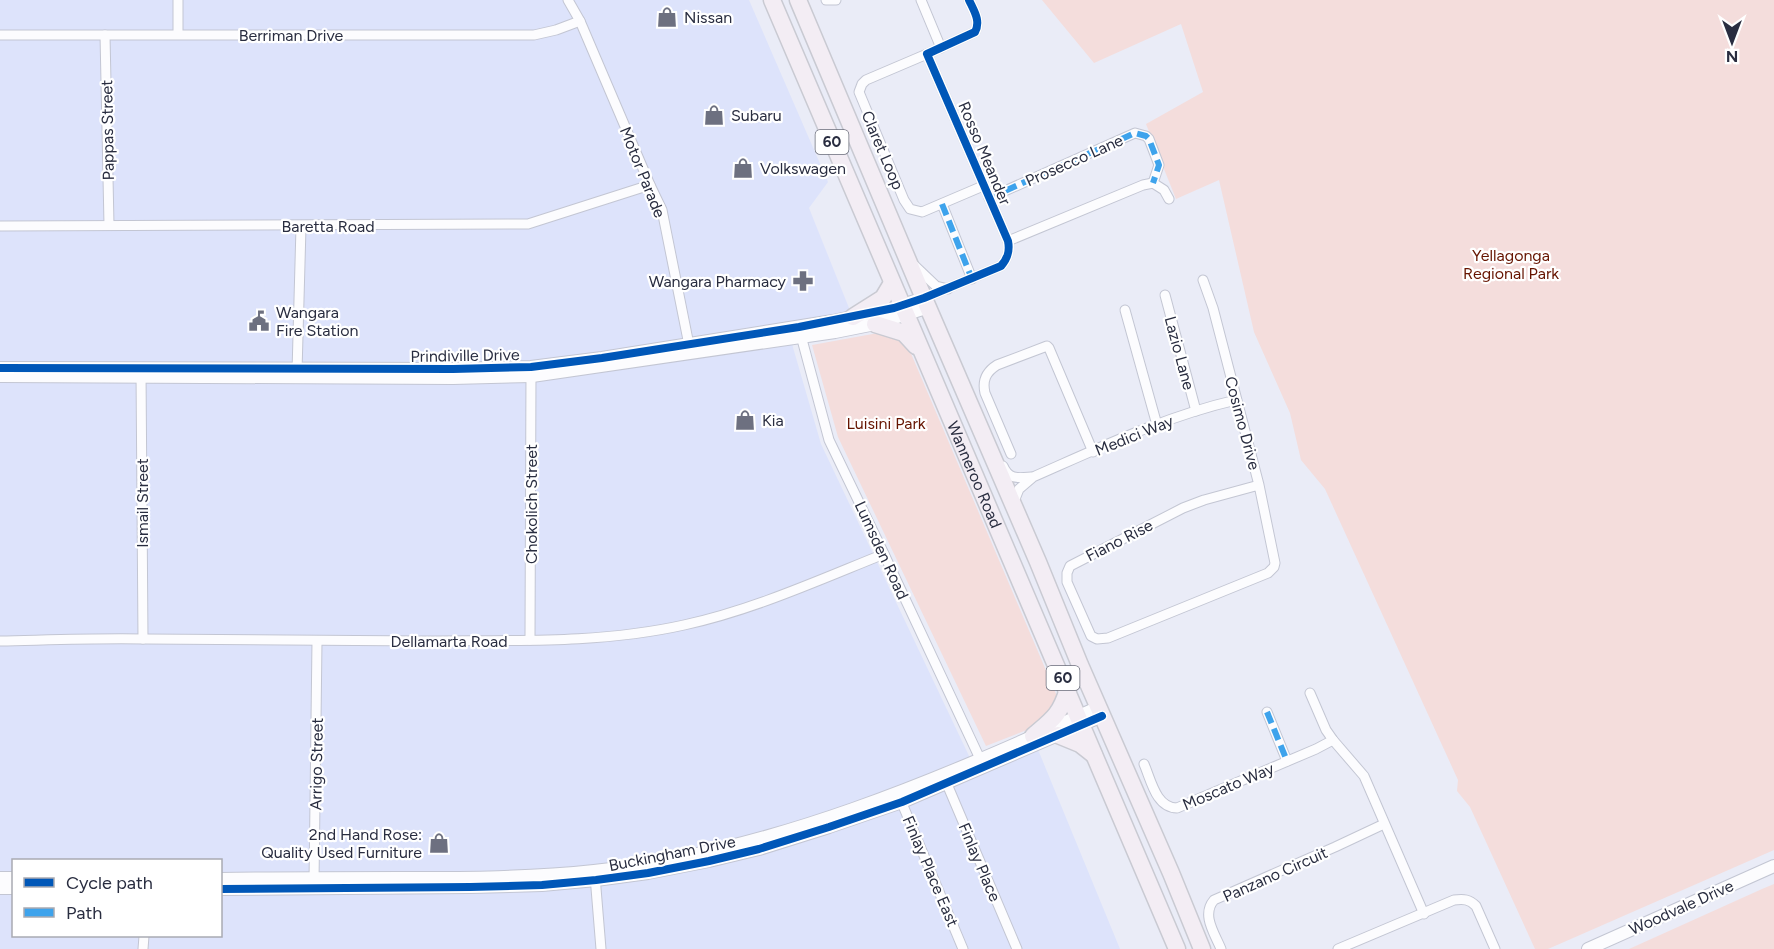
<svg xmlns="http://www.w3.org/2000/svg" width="1774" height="949" viewBox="0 0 1774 949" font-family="Figtree,sans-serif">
  <rect width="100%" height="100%" fill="#eaecf7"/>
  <path fill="#dde3fb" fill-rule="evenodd" d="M0 0H749L828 182 809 208 855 323 792 344 821 444 970 758 1028 736 1039 752 1120 949H0ZM14 860H220V936H14Z"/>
  <g fill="#f4dddc">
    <polygon points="1042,0 1774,0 1774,850 1548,949 1535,949 1470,807 1457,791 1458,780 1325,489 1301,460 1290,413 1254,332 1219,180 1176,199 1146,124 1203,92 1181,24 1094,63"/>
    <polygon points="898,323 1065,715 986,746 838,437 812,345 878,333"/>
    <polygon points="1774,884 1774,949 1629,949 1762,889"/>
  </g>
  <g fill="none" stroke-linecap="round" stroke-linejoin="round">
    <g stroke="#c3c6d3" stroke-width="11">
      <g id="street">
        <polyline points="178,0 178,34"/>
        <polyline points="568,0 580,21 650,185 662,210 690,350"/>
        <polyline points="826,0 836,0"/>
        <polyline points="921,0 941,48"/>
        <polyline points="0,35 534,35 556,30 580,21"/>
        <polyline points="105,35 109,225"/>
        <polyline points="927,54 866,80 862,84 859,92 904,200 910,209 922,212 983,186"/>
        <polyline points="989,198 1135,133 1146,136 1149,139 1159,165 1153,183"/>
        <polyline points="942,204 972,279"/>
        <polyline points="0,226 528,224 650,185"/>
        <polyline points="1008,241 1143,185 1153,183 1164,190 1169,199"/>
        <polyline points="914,265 936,286 948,289"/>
        <polyline points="1203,280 1213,308 1259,485 1275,563 1274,567 1268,573 1108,638 1097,639 1091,636 1067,582 1067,573 1070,566 1183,508 1204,500 1259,485"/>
        <polyline points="1165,295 1196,411"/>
        <path d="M924 298 1001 266C1008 258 1010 251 1008 241L927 54 975 32C981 21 974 11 969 0"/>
        <polyline points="1125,310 1157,425"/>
        <polyline points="800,332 829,440 884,554 982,763"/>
        <polyline points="141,371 143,639"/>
        <polyline points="297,372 301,227"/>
        <path d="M1011 454 985 393C982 380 986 372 997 365L1047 346 1049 348 1093 452"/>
        <path d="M1003 466C1009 480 1018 478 1031 477"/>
        <path d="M1013 504 1019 489 1033 477C1099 448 1166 416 1236 400"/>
        <polyline points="530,640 531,370"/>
        <path d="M0 641C48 640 97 638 145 639 239 639 332 641 426 641 512 640 599 644 684 625 753 610 819 580 884 554"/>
        <polyline points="1310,693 1326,730 1333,740 1364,776 1424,914"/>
        <polyline points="1267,712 1287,761"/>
        <path d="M1144 764C1151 780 1156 808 1177 808L1316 749 1333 740"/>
        <polyline points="944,777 1017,949"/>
        <polyline points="899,796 963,949"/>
        <polyline points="595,876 601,949"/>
        <polyline points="314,882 317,641"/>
        <polyline points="143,949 144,936"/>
        <path d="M1221 949C1215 934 1201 915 1214 900L1335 847 1384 824"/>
        <path d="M1338 949 1454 900C1464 899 1469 899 1476 906L1495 949"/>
      </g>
    </g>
    <g stroke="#c3c6d3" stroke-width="14">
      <g id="secondary">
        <polyline points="0,368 453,369 531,367 602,358 833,321 894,308 924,298"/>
        <polyline points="0,376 453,378 532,376 835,332 875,324 929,307"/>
        <polyline points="0,878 14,878"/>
        <path d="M220 879C281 878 342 878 403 878 466 878 530 878 594 871 772 852 937 780 1099 707"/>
        <polyline points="0,888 14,888"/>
        <polyline points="220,889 470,887 542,885 596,880 648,873 709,861 759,849 829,827 902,802 1102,716"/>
        <polyline points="1588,949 1774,866"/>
      </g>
    </g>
    <g stroke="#c9cad2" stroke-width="19">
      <g id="highway">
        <path id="s1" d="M772 0C906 317 1044 632 1177 949"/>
        <polyline points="798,0 920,289 1038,562 1080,665 1171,873 1202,949"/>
        <polyline points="853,317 883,298 892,283"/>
        <polyline points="875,324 904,333 916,346"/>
        <polyline points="1058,735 1080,744 1094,755"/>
        <path d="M1033 736C1053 719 1060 715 1068 689"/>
      </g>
    </g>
    <use href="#street" stroke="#fcfcfe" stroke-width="9"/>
    <use href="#secondary" stroke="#fcfcfe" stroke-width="12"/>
    <use href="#highway" stroke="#f3edf4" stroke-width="16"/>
    <g stroke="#3ea3ec" stroke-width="6" stroke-dasharray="12 6" stroke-linecap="butt">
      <polyline points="989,198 1135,133 1146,136 1149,139 1159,165 1153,183"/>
      <polyline points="942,204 972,279"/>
      <polyline points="1267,712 1287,761"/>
    </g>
    <g stroke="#fff" stroke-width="11">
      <g id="cycleway">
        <path d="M0 368 453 369 531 367 602 358 799 327 894 308 924 298 1001 266C1008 258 1010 251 1008 241L927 54 975 32C981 21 974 11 969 0"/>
        <polyline points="220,889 470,887 542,885 596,880 648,873 709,861 759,849 829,827 902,802 1102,716"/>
      </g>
    </g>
    <use href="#cycleway" stroke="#0057b8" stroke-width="8"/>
  </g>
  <defs>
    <g id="shop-bare" transform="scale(1.62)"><path d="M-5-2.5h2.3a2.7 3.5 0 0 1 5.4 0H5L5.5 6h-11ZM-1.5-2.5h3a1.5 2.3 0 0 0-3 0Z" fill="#6d7080" stroke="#fff" stroke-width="2.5" paint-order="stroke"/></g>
    <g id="pharmacy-bare" transform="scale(1.62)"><path d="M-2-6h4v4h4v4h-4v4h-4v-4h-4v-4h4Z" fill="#6d7080" stroke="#fff" stroke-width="2.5" paint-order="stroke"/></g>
    <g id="civic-bare" transform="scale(1.62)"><path d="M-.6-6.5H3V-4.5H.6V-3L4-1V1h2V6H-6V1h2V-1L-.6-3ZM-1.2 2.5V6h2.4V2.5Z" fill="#6d7080" stroke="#fff" stroke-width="2.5" paint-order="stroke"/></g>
  </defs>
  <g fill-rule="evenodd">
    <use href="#shop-bare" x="667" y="17"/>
    <use href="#shop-bare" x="714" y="115"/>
    <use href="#shop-bare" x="743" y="168"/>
    <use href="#pharmacy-bare" x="803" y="281"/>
    <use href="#civic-bare" x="259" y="321"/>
    <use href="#shop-bare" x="745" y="420"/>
    <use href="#shop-bare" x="439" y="843"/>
  </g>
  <g text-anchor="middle" stroke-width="4.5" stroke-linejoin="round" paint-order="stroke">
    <g fill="#fff" stroke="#696c79" stroke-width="1.5">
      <rect x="815.5" y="130" width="33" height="24" rx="4.5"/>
      <rect x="1046.5" y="666" width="33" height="24" rx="4.5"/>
    </g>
    <g font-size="15" font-weight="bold" fill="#292d40">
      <text x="832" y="147">60</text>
      <text x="1063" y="683">60</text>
    </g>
    <g font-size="16" fill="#292d40" stroke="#fff" text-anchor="start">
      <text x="684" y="23">Nissan</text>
      <text x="731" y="121">Subaru</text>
      <text x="760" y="174">Volkswagen</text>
      <text x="786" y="287" text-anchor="end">Wangara Pharmacy</text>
      <text x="276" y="318">Wangara<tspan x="276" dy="18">Fire Station</tspan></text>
      <text x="762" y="426">Kia</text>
      <text x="422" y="840" text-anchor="end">2nd Hand Rose:<tspan x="422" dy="18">Quality Used Furniture</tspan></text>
    </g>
    <g font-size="16" fill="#292d40" stroke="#fff">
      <text x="291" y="41">Berriman Drive</text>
      <text transform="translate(107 130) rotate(-91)" y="6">Pappas Street</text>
      <text transform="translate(883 150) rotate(67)" y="6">Claret Loop</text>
      <text transform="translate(985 153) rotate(67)" y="6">Rosso Meander</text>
      <text transform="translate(1074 160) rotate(-24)" y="6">Prosecco Lane</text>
      <text transform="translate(643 172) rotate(68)" y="6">Motor Parade</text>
      <text x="328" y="232">Baretta Road</text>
      <text transform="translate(1180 353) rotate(75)" y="6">Lazio Lane</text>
      <text transform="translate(465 355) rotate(-1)" y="6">Prindiville Drive</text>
      <text transform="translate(1243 423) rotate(75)" y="6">Cosimo Drive</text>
      <text transform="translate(1134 435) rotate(-22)" y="6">Medici Way</text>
      <text dy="6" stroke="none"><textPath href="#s1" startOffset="516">Wanneroo Road</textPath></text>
      <text transform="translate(142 503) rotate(-90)" y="6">Ismail Street</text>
      <text transform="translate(531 504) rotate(-90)" y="6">Chokolich Street</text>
      <text transform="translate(1119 540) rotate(-27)" y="6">Fiano Rise</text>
      <text transform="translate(882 550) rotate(65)" y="6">Lumsden Road</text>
      <text x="449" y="647">Dellamarta Road</text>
      <text transform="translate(316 764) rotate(-89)" y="6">Arrigo Street</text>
      <text transform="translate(1228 786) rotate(-23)" y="6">Moscato Way</text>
      <text transform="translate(672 853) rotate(-11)" y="6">Buckingham Drive</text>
      <text transform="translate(980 862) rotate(67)" y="6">Finlay Place</text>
      <text transform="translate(931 871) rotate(67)" y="6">Finlay Place East</text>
      <text transform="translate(1275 874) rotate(-24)" y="6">Panzano Circuit</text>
      <text transform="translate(1681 907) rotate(-24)" y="6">Woodvale Drive</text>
    </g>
    <g font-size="16" fill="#661400" stroke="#fff">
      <text x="1511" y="261">Yellagonga<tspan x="1511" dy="18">Regional Park</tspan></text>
      <text x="886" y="429">Luisini Park</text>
    </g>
  </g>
  <rect x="12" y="859" width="210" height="78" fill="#ffffff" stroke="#a9abb3" stroke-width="1.5"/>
  <rect x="24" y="878" width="30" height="9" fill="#0057b8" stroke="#a9abb3" stroke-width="1.5"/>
  <text x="66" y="889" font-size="18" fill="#292d40">Cycle path</text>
  <rect x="24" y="908" width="30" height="9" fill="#3ea3ec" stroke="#a9abb3" stroke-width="1.5"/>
  <text x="66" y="919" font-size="18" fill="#292d40">Path</text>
  <g transform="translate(1732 42) rotate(180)" stroke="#ffffff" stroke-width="4.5" paint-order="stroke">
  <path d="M0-4.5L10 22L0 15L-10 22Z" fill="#292d40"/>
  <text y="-9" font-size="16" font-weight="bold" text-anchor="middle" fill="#292d40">N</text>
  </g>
</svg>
